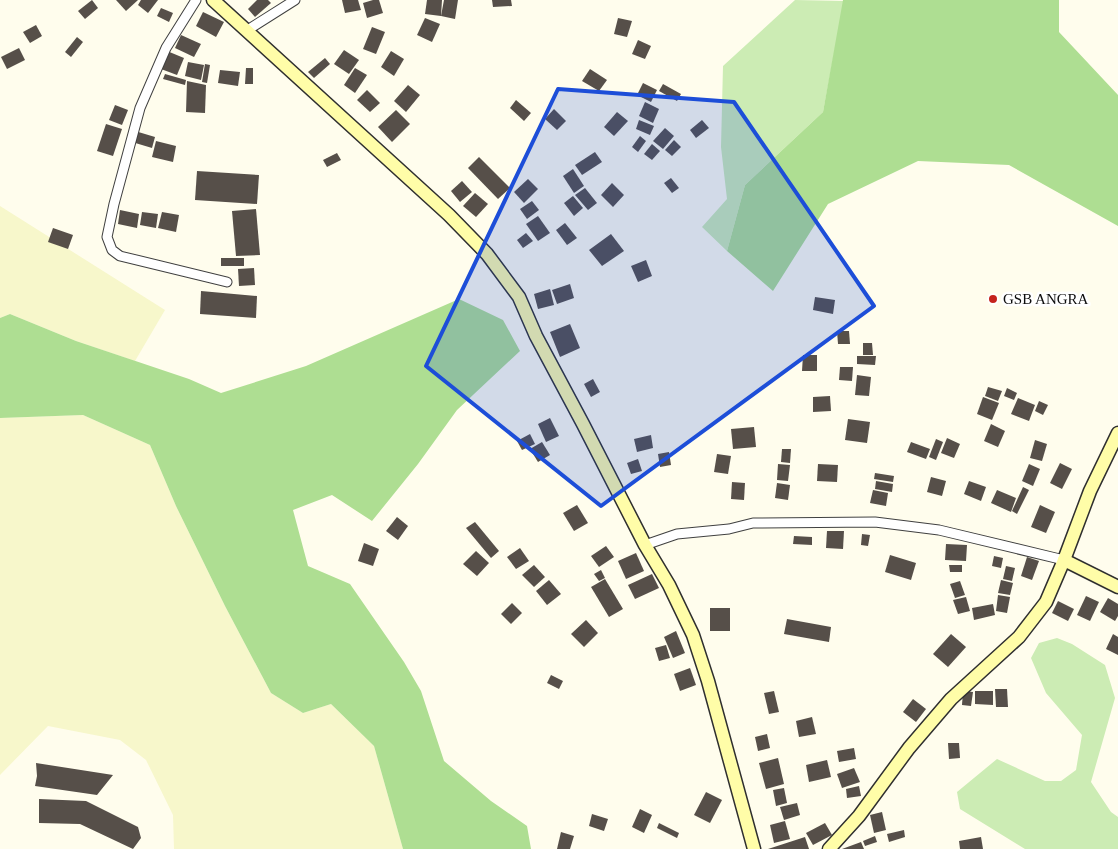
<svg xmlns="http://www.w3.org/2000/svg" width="1118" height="849" viewBox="0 0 1118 849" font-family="'Times New Roman',serif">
  <rect width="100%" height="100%" fill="#fffded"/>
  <g fill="#f7f7cb">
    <polygon points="0,206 165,310 135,361 76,341 10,314 0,318"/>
    <polygon points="83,415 150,445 176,506 225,606 271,693 303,713 331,704 374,746 403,849 174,849 173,815 146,760 120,740 48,726 0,775 0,418"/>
  </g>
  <g fill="#ccecb4">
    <polygon points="795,0 844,1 823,112 745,185 727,251 702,227 727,199 721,147 723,66"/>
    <polygon points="1057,638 1072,644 1105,665 1115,698 1091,782 1111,812 1118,817 1118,849 1025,849 960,809 957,792 997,759 1045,781 1061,781 1076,770 1082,735 1046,693 1031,658 1039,643"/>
  </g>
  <g fill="#aede92">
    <polygon points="843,0 1059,0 1059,32 1118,95 1118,226 1009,165 918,161 828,204 773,291 727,251 745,185 823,112"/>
    <polygon points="459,299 503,320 520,351 457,410 418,464 372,521 332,495 293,510 308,566 350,584 404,662 421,691 444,761 491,801 527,826 531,849 403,849 374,746 331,704 303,713 271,693 225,606 176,506 150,445 83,415 0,418 0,318 10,314 76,341 189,379 221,393 306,366"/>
  </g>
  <g fill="#564f49">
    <polygon points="92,0 98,8 85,19 78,11"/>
    <polygon points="116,0 138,0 126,11"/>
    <polygon points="141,0 158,0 148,13 138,5"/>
    <polygon points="257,0 268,0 271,3 255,17 248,9"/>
    <polygon points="342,0 358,0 361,10 345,13"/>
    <polygon points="373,0 379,0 383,13 367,18 363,3"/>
    <polygon points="427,0 442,0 441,16 425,14"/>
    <polygon points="444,0 458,0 455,19 441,16"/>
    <polygon points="492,0 511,0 512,6 493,7"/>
    <polygon points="161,8 173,13 169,22 157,16"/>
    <polygon points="203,12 224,22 216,37 196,26"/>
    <polygon points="425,18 440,24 432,42 417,35"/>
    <polygon points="618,18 632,21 627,37 614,34"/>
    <polygon points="36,25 42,36 30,43 23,32"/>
    <polygon points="372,27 385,32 376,54 363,49"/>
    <polygon points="181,35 201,44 194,57 175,48"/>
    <polygon points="77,37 83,42 71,57 65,52"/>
    <polygon points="638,40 651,46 645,59 632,54"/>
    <polygon points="19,48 25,60 7,69 1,57"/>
    <polygon points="344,50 359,60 349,74 334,64"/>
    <polygon points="167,51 184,58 177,75 161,69"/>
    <polygon points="391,51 404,59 394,76 381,67"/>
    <polygon points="325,58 330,64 314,78 308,72"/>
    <polygon points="188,62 204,65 201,80 185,76"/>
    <polygon points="205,64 210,65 207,83 202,82"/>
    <polygon points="246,68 253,68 253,84 245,84"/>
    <polygon points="355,68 367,75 355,93 344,85"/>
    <polygon points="590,69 607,80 599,91 582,81"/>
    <polygon points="220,70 240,72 238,86 218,83"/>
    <polygon points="165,74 186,80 185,85 163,79"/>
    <polygon points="187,81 206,85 205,113 186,112"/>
    <polygon points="643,83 657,90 651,102 637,95"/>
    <polygon points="663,84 681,94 677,101 659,91"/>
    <polygon points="408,85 420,95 406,112 394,101"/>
    <polygon points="367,90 380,103 370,112 357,100"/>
    <polygon points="516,100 531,113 524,121 510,108"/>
    <polygon points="645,102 659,109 653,123 639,116"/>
    <polygon points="115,105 128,110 122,125 109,120"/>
    <polygon points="554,109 566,121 557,130 545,119"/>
    <polygon points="396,110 410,124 392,142 378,127"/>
    <polygon points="617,112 628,121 614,136 604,127"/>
    <polygon points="639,120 654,126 650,135 636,129"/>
    <polygon points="702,120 709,128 696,138 690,130"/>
    <polygon points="106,124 122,129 113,156 97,151"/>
    <polygon points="665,128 674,136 663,149 653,141"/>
    <polygon points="135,131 155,137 152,148 132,142"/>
    <polygon points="640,136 646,141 638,152 632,147"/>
    <polygon points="674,140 681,147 672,156 665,150"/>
    <polygon points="156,141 176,146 173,162 152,157"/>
    <polygon points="652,144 660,151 652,160 644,154"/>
    <polygon points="595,152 602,162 582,175 575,165"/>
    <polygon points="337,153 341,160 327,167 323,160"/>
    <polygon points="479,157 510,188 498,199 468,168"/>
    <polygon points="573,169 584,186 574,193 563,176"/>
    <polygon points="197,171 259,175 257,204 195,200"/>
    <polygon points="671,178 679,188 672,193 664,183"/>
    <polygon points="528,179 538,189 524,203 514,192"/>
    <polygon points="462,181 472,192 460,202 451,191"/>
    <polygon points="612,183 624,195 613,207 601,195"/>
    <polygon points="585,188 597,203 588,210 575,195"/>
    <polygon points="475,193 488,204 476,217 463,206"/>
    <polygon points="573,196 583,208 574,216 564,203"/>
    <polygon points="532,201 539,210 527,219 520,209"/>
    <polygon points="256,209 260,255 236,256 232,211"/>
    <polygon points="120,210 139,214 137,228 118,224"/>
    <polygon points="142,212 158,214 156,228 140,225"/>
    <polygon points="162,212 179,215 176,232 158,228"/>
    <polygon points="538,216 550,233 538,241 526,224"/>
    <polygon points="565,223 577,238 567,245 556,230"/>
    <polygon points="53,228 73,235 68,249 48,242"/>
    <polygon points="526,233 533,241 523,248 517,240"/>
    <polygon points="611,234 624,251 602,266 589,250"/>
    <rect x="221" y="258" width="23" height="8"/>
    <polygon points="646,260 652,276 638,282 631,266"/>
    <polygon points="254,268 255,285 239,286 238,269"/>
    <polygon points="570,284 574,298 557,304 552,290"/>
    <polygon points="550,289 554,305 538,309 534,294"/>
    <polygon points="201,291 257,296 256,318 200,314"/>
    <polygon points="815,297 835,300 833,314 813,310"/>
    <polygon points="570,324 580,348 560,357 550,332"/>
    <polygon points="837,331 849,331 850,344 838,344"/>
    <polygon points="863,343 872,343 873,355 863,355"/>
    <polygon points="803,355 817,355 817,371 802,371"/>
    <polygon points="857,356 876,356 875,365 857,364"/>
    <polygon points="840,367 853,367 852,381 839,380"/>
    <polygon points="857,375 871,377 869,396 855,395"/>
    <polygon points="593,379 600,392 591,397 584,384"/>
    <polygon points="988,387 1002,391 998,401 985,396"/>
    <polygon points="1007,388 1017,393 1014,400 1004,396"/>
    <polygon points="830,396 831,411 813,412 813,397"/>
    <polygon points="983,397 999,403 992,420 977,414"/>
    <polygon points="1018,398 1035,405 1029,421 1011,414"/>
    <polygon points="1039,401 1048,405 1043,415 1035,411"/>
    <polygon points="550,418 559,436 546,442 538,424"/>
    <polygon points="848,419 870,422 867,443 845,440"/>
    <polygon points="991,424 1005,431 998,447 984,441"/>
    <polygon points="754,427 756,447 733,449 731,429"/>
    <polygon points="530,434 535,444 522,450 517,441"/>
    <polygon points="651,435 653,448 637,452 634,439"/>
    <polygon points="947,438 960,444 954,458 941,453"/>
    <polygon points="936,439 943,442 936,460 929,457"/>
    <polygon points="1035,440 1047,444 1042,461 1030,458"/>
    <polygon points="542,442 550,455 538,462 530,449"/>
    <polygon points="911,442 930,449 926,459 907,452"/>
    <polygon points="782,449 791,449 790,463 781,462"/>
    <polygon points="669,452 671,465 660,467 658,454"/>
    <polygon points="717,454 731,456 728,474 714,472"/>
    <polygon points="638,459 642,471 631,474 627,463"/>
    <polygon points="1060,463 1072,469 1062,489 1050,483"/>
    <polygon points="778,464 790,465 788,481 777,480"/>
    <polygon points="818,464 838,465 837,482 817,481"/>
    <polygon points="1029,464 1040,469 1033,486 1022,481"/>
    <polygon points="875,473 894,476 893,482 874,479"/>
    <polygon points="931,477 946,481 942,496 927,492"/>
    <polygon points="876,481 893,484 892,492 875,489"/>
    <polygon points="969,481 986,487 981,501 964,494"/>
    <polygon points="732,482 745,483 744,500 731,499"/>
    <polygon points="777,483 790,485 788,500 775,498"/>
    <polygon points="1023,487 1029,490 1017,514 1012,511"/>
    <polygon points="873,490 888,493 886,506 870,503"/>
    <polygon points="997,490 1016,498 1011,512 991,503"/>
    <polygon points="577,505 588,523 574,531 563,513"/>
    <polygon points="1040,505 1055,512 1046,533 1031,527"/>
    <polygon points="397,517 408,526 398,540 386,531"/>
    <polygon points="475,522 499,551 491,558 466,528"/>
    <polygon points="827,531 844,531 843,549 826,548"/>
    <polygon points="862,534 870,535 868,546 861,545"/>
    <polygon points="794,536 812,537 812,545 793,544"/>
    <polygon points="364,543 379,549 373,566 358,561"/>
    <polygon points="946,544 967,545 966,561 945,560"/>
    <polygon points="606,546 614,557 599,567 591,556"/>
    <polygon points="520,548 529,561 516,569 507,557"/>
    <polygon points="476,551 489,563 477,576 463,564"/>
    <polygon points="636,553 644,571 626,579 618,561"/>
    <polygon points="890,555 916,563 911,580 885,572"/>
    <polygon points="994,556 1003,558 1001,568 992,566"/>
    <polygon points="1027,557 1039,561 1032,580 1021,576"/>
    <polygon points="534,565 545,577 534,587 522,575"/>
    <polygon points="949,565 962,565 962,572 950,572"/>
    <polygon points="1006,566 1015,568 1012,581 1003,579"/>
    <polygon points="601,570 605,578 599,581 594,574"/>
    <polygon points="652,574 659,588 635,599 628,585"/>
    <polygon points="605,579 623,609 609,617 591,587"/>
    <polygon points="549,580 561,594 547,605 536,591"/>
    <polygon points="1001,580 1013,583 1010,595 998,593"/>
    <polygon points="960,581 965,595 955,598 950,584"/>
    <polygon points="998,595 1010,597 1007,613 996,611"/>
    <polygon points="1086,596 1099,602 1090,621 1077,615"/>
    <polygon points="966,597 970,611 958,614 953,600"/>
    <polygon points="1108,598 1118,604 1118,616 1115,621 1100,612"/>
    <polygon points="1058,601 1074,609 1068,621 1052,613"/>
    <polygon points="512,603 522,613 511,624 501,614"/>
    <polygon points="993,604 995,615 974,620 972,608"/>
    <rect x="710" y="608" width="20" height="23"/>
    <polygon points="787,619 831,627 829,642 784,634"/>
    <polygon points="586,620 598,633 584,647 571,634"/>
    <polygon points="676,631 685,653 673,658 664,637"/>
    <polygon points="951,634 966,647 948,667 933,654"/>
    <polygon points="1113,634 1118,637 1118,655 1106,649"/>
    <polygon points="666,645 670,658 659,661 655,648"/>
    <polygon points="690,668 696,685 680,691 674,674"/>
    <polygon points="551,675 563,681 559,689 547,683"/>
    <polygon points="995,689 1007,689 1008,707 996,707"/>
    <polygon points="774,691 779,712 769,714 764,693"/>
    <polygon points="963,691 973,692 971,706 962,705"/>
    <polygon points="975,691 993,691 993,705 975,704"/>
    <polygon points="913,699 926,709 916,722 903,712"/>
    <polygon points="812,717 816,734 799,737 796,721"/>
    <polygon points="767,734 770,748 758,751 755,737"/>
    <polygon points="948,743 959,743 960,758 949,759"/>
    <polygon points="854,748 856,759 839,762 837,751"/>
    <polygon points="778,758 784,784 766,789 759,763"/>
    <polygon points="827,760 831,777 809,782 806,765"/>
    <polygon points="36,763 113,775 97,795 35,786 37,776"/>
    <polygon points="854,768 860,782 842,788 837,774"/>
    <polygon points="859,786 861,796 847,798 846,789"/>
    <polygon points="784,788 787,803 776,806 773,790"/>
    <polygon points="706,792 722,800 710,823 694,815"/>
    <polygon points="39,799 86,801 138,827 141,838 133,849 80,824 39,823"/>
    <polygon points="797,803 800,815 784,820 780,807"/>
    <polygon points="640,809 652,815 644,833 632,827"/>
    <polygon points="882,812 886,830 874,833 870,815"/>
    <polygon points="592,814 608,819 604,831 589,826"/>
    <polygon points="785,821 790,839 774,843 770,825"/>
    <polygon points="659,823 679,833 677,838 657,828"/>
    <polygon points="825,823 832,835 813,845 806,833"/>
    <polygon points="904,830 905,837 889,842 887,834"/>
    <polygon points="561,832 574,836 570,849 557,849"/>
    <polygon points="875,836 877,842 865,846 863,841"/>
    <polygon points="805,837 809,849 768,849"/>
    <polygon points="981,837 983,849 960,849 959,841"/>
    <polygon points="861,842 864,849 842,849"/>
  </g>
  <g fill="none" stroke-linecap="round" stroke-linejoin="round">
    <g stroke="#404040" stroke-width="11">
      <g id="street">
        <polyline points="196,0 166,48 140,108 114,204 107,237 112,250 120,256 227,282"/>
        <polyline points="246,31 295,0"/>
        <polyline points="645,545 677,534 729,529 753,523 875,522 939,530 1064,560"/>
      </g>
    </g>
    <g stroke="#2f2f2f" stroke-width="15">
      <g id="secondary">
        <polyline points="213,0 449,215 487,254 519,297 536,336 583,424 645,545 669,585 693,635 708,681 754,849"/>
        <polyline points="1064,560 1118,587"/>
        <polyline points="829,849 859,816 909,748 951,699 1019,637 1046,602 1064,560 1090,491 1118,433"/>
      </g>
    </g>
    <use href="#street" stroke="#fff" stroke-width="9"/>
    <use href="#secondary" stroke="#fffda8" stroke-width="12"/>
  </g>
  <path fill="#1d4ed8" fill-opacity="0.2" stroke="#1d4ed8" stroke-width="4" stroke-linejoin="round" d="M558 89 734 102 874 306 601 506 426 366Z"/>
  <circle fill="#c5231d" stroke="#fff" stroke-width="2" cx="993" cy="299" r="5"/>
  <g text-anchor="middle" stroke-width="5" stroke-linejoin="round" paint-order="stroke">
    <g font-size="15" fill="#0d0d0d" stroke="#fff" text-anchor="start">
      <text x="1003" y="304">GSB ANGRA</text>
    </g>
  </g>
</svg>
